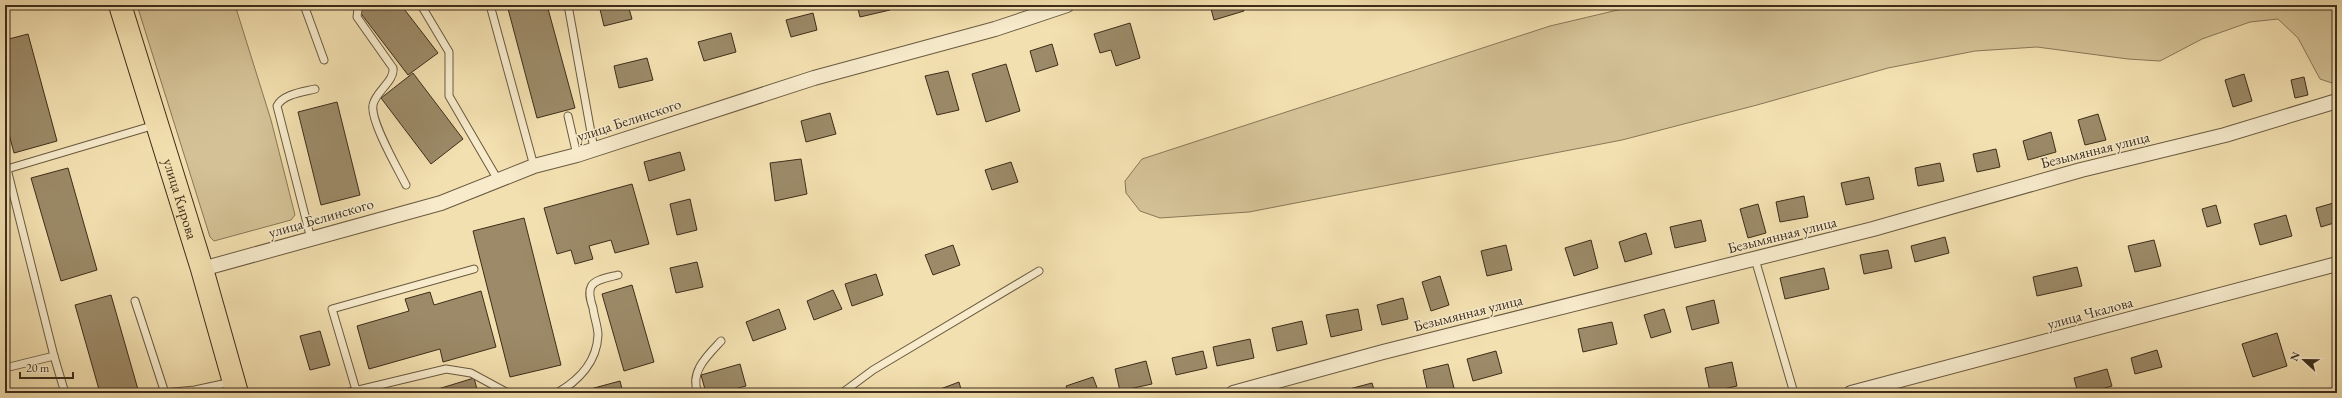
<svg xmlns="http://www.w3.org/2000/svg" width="2342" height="398" viewBox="0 0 2342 398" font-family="'EB Garamond',serif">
  <rect width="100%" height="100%" fill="#f3e0b0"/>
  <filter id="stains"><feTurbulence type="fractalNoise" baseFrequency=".005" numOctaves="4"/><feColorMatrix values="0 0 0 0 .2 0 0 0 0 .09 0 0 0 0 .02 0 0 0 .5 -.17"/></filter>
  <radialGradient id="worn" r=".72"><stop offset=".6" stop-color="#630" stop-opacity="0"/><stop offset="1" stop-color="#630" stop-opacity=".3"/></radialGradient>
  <g fill="#d4c296" stroke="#887858">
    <polygon points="137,5 235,5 271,120 295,215 291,220 214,241 210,237"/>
    <polygon points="1639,5 2337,5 2337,82 2332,83 2320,79 2298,38 2278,19 2250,22 2202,39 2160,61 2128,59 2037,47 1975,51 1888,68 1757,105 1622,140 1249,212 1160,218 1140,211 1126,193 1125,181 1142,159 1550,26"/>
  </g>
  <g fill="#9c8a68" stroke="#3d2d1a">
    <polygon points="367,5 401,5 438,53 408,75 359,11"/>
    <polygon points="507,5 547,5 575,108 537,118"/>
    <polygon points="599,5 628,5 632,19 604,26"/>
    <polygon points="857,5 889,5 890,10 860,17"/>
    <polygon points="1210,5 1242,5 1244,11 1214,20"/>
    <polygon points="813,13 817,30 791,37 786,20"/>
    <polygon points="1130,23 1140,58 1116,66 1111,50 1100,53 1094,34"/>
    <polygon points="731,33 736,52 704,61 698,42"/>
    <polygon points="28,34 57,141 14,153 5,119 5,40"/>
    <polygon points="1052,44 1058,65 1036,72 1030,51"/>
    <polygon points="647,58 653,80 619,88 614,66"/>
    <polygon points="1006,64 1020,111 986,122 972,74"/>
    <polygon points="948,71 959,110 937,115 925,76"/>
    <polygon points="413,73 463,139 431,164 381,98"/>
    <polygon points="2244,74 2252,101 2233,107 2225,80"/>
    <polygon points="2304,77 2308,95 2295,98 2291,80"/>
    <polygon points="337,102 360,195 321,205 298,112"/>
    <polygon points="830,113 836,134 806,142 801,121"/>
    <polygon points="2098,114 2106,140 2085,145 2078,120"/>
    <polygon points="2051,132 2056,152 2028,160 2023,141"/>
    <polygon points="1996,149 2000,167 1977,172 1973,154"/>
    <polygon points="680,152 685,170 649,181 644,162"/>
    <polygon points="801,159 807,194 775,201 770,163"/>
    <polygon points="1011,162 1018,182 992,190 985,170"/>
    <polygon points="1940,163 1944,181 1918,186 1915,168"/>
    <polygon points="68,168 97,270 61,281 31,178"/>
    <polygon points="1869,177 1874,199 1846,205 1841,183"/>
    <polygon points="632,184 649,244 615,253 611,240 589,246 593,259 575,264 571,250 557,254 544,208"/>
    <polygon points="1804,196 1808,217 1780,222 1776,202"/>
    <polygon points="690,199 697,230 677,235 670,204"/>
    <polygon points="2337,202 2337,222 2321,227 2316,208"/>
    <polygon points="1758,204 1766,233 1748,238 1740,209"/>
    <polygon points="2216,205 2221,223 2207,227 2202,209"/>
    <polygon points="2286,215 2292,236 2260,245 2254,224"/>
    <polygon points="524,218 561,365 510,377 473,231"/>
    <polygon points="1701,220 1706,241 1675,248 1670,227"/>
    <polygon points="1646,233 1652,254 1625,262 1619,242"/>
    <polygon points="1945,237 1949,253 1915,262 1911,246"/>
    <polygon points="1591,240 1598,268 1574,276 1565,248"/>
    <polygon points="2154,240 2161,266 2135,272 2128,246"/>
    <polygon points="953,245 960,265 933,275 925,255"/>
    <polygon points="1506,245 1512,270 1487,276 1481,251"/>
    <polygon points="1888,250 1892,268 1864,274 1860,255"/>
    <polygon points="697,262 703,287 676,293 670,268"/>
    <polygon points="2077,267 2082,286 2037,296 2033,277"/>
    <polygon points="1824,268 1829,289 1785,299 1780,278"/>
    <polygon points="876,274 883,295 852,306 845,284"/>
    <polygon points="1440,276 1449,305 1431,311 1422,282"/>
    <polygon points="632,285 654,362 624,371 602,294"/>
    <polygon points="833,290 842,309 814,320 807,301"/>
    <polygon points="481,291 496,347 443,362 440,349 369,369 357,326 409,311 405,299 430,292 434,305"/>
    <polygon points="111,295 139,393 100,393 75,305"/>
    <polygon points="1403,298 1408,319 1382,325 1377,305"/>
    <polygon points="1714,300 1719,323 1692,330 1686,307"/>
    <polygon points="779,309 786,329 753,341 746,322"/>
    <polygon points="1358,309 1362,330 1331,337 1326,315"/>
    <polygon points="1664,309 1671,332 1651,338 1644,315"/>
    <polygon points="1302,321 1307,344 1277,351 1272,328"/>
    <polygon points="1612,322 1617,344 1583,352 1578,329"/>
    <polygon points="320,331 330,365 310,370 300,336"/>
    <polygon points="2277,333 2287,366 2253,377 2242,344"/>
    <polygon points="1250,339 1254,358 1217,366 1213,347"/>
    <polygon points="2157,350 2162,367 2135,374 2131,358"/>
    <polygon points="1203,351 1207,368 1176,375 1172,358"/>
    <polygon points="1496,351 1502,373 1473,381 1467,359"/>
    <polygon points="1146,361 1152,384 1120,391 1115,369"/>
    <polygon points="1732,362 1737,386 1710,392 1705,368"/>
    <polygon points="740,364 746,386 719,393 706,393 701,375"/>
    <polygon points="1448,364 1454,388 1428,393 1423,370"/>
    <polygon points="2107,369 2112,386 2088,393 2078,393 2074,378"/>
    <polygon points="1093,377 1099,393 1069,393 1066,386"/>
    <polygon points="474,378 478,393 425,393"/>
    <polygon points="620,381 623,393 583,393 583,391"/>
    <polygon points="959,382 962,393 936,393 935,391"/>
    <polygon points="1372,383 1375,393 1354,393 1353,388"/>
    <polygon points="1353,388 1354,393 1338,393"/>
  </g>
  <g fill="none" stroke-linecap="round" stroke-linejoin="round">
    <g stroke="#6a5a40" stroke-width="9">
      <g id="service">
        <polyline points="304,5 324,60"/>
        <path d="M362 5 358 9 357 17 393 68C395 81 375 92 373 105 370 121 398 169 406 185"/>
        <polyline points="421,5 449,52 449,96 498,180"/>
        <polyline points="490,5 534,166"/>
        <polyline points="568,5 594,149"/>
        <polyline points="568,116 577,155"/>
        <polyline points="5,161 54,356 65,393"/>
        <polyline points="7,169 155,125"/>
        <path d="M311 239 277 106C283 94 303 92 315 89"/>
        <polyline points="1755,259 1794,393"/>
        <polyline points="135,301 165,393"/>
        <polyline points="5,368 54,356"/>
        <polyline points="356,390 332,309 474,269"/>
        <polyline points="163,393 195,390 232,382"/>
        <polyline points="346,393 446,369 471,373 508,393"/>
        <path d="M557 393C578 381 597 362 598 335 598 327 594 317 593 308 591 302 588 293 591 287 594 279 611 277 618 275"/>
        <path d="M698 393C689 372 708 355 721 341"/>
        <polyline points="842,393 873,370 1039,271"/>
      </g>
    </g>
    <g stroke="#6a5a40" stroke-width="16">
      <g id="minor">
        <polyline points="202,269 441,203 534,166 577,155 814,78 995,29 1067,5"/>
        <polyline points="1233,393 1383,352 1873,229 2081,170 2225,135 2337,101"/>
        <polyline points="1851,393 2337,264"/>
      </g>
    </g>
    <g stroke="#3d2d1a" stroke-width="24">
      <g id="primary">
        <path id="s1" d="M120 5 202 269 237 393"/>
      </g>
    </g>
    <use href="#service" stroke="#f7ebcc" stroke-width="7"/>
    <use href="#minor" stroke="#f7ebcc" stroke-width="14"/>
    <use href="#primary" stroke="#f3e0b0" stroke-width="22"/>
  </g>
  <g text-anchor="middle" stroke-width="3" stroke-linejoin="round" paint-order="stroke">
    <g font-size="15" fill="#3d2d1a" stroke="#f7ebcc">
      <text transform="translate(629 120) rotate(-18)" y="5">улица Белинского</text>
      <text transform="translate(2095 150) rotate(-14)" y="5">Безымянная улица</text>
      <text dy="5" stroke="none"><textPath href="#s1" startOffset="203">улица Кирова</textPath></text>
      <text transform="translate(321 218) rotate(-16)" y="5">улица Белинского</text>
      <text transform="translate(1782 235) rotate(-14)" y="5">Безымянная улица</text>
      <text transform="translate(1468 313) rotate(-14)" y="5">Безымянная улица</text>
      <text transform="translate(2090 313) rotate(-15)" y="5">улица Чкалова</text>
    </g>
  </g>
  <rect width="2342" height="398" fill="none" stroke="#f3e0b0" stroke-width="20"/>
  <rect x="6" y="6" width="2330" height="386" fill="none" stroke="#3d2d1a" stroke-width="2"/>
  <rect x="10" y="10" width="2322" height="378" fill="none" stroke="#3d2d1a"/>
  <g transform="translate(2304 360) rotate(292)" stroke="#f7ebcc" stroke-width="3" paint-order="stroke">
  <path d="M0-3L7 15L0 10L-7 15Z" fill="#3d2d1a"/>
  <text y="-6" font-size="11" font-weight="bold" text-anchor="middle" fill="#3d2d1a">N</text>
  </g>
  <path d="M20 372v6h53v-6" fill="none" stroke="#3d2d1a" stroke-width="2"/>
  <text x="26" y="372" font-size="12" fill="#3d2d1a" stroke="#f7ebcc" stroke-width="3" paint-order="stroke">20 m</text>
  <rect width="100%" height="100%" filter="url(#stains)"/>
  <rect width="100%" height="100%" fill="url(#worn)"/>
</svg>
